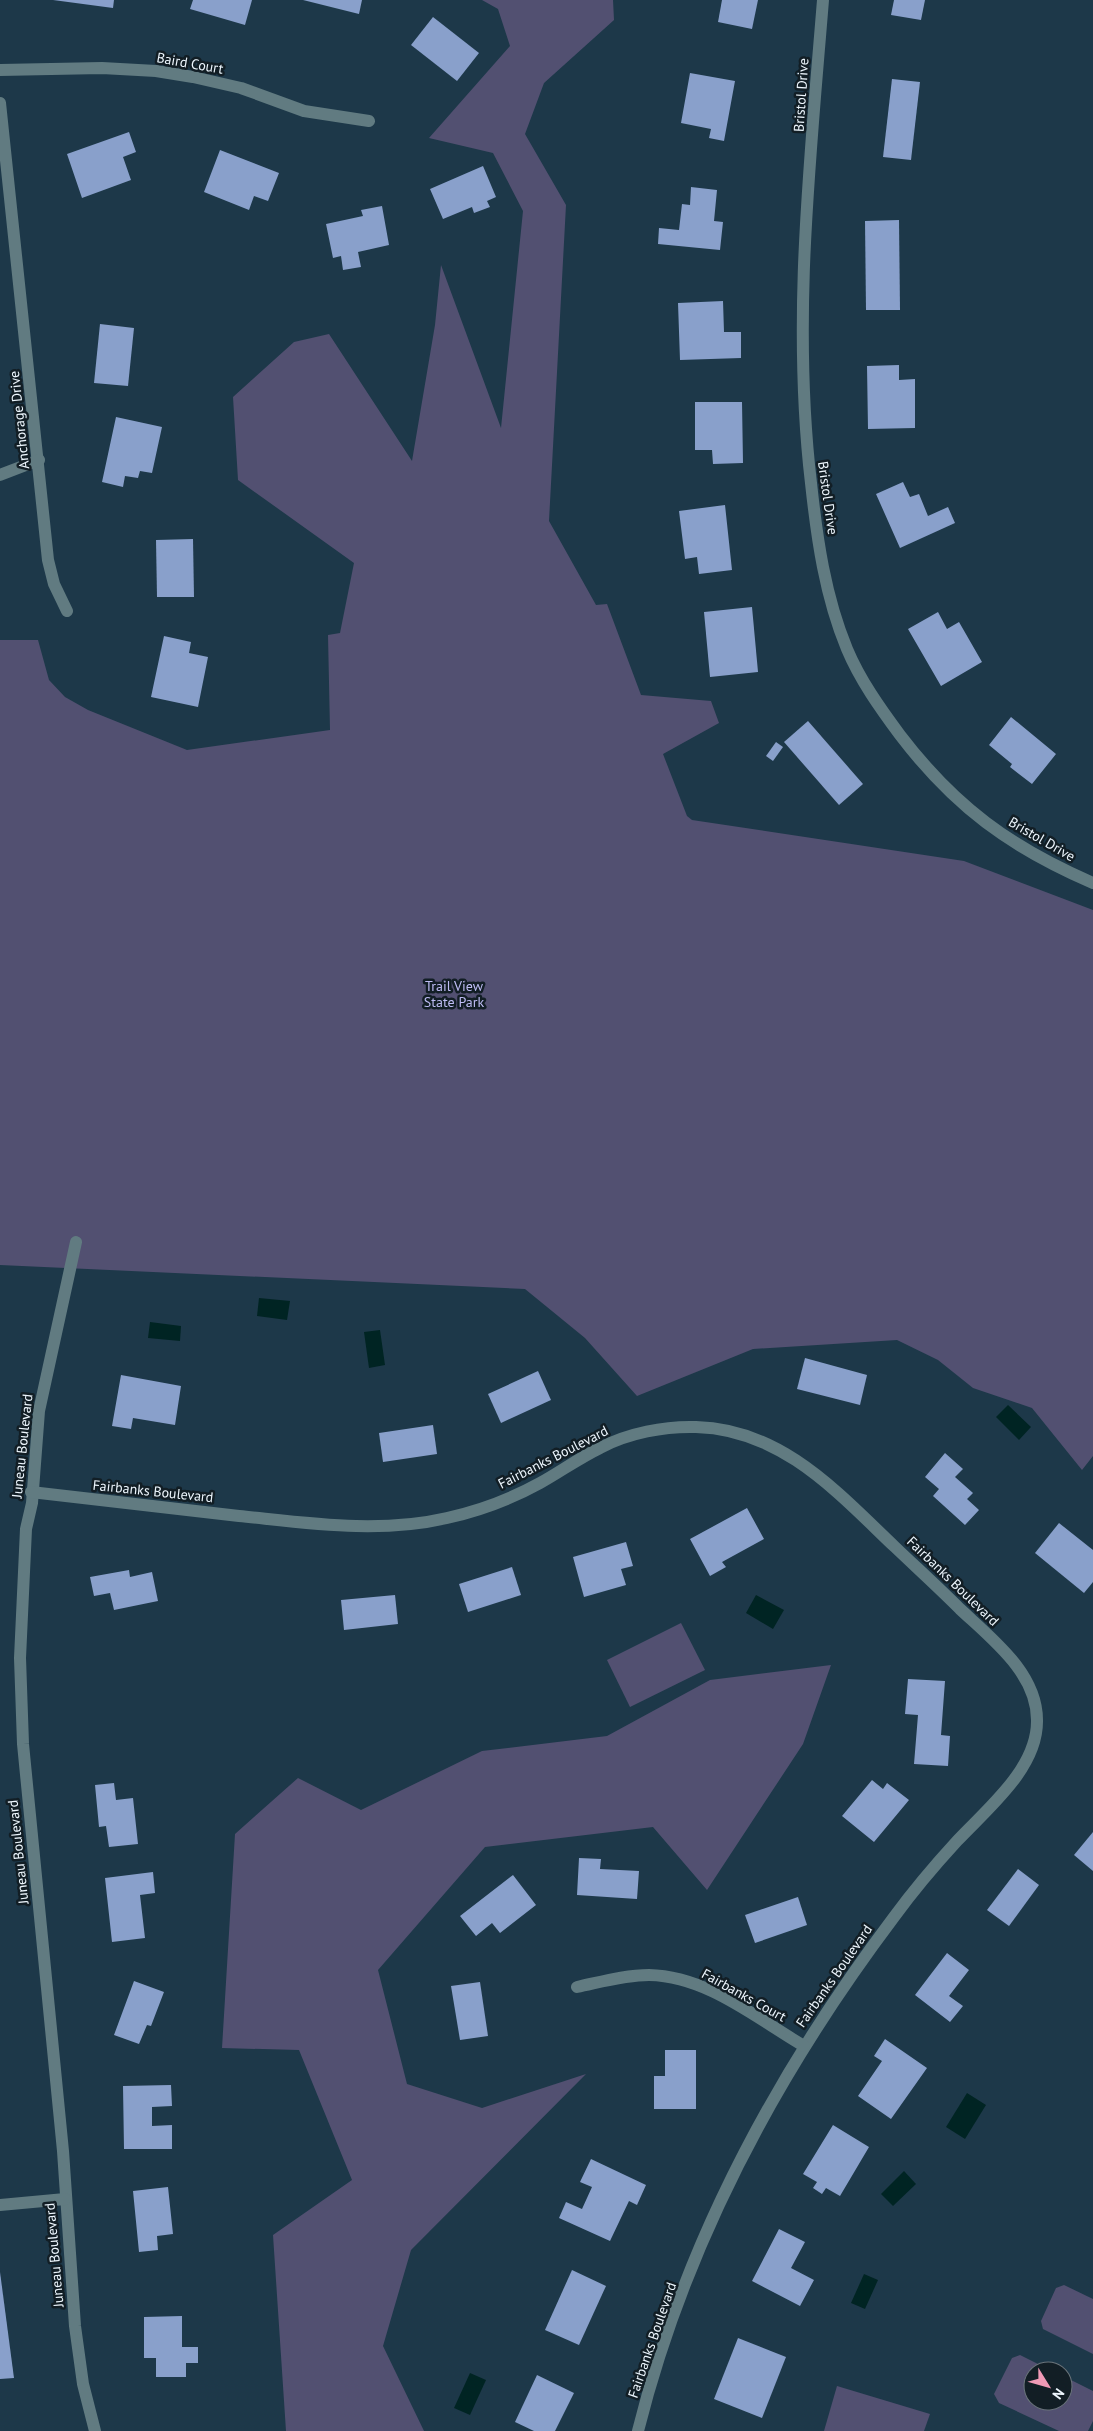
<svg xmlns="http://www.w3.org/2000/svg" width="1093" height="2431" viewBox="0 0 1093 2431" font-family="'PT Sans',sans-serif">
  <rect width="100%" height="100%" fill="#1d3849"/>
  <g fill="#525071">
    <polygon points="482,0 613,0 614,20 544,83 525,134 566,205 549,521 596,605 607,604 641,695 711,701 719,723 663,754 687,816 692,820 964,861 1093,910 1093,1456 1082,1470 1032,1408 973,1388 938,1360 897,1340 753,1349 637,1396 585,1338 525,1289 0,1265 0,640 38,640 49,680 65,697 88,710 187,750 330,730 328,635 340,633 354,563 238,480 233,397 294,342 329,334 412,461 435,325 441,265 501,428 523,211 493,153 429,138 510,46 498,9"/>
    <polygon points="681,1623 705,1670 630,1707 607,1660"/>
    <polygon points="831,1665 803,1744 707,1890 653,1827 485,1847 378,1970 407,2084 482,2108 586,2074 411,2250 383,2346 424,2431 286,2431 273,2235 352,2180 299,2050 222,2048 235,1834 298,1778 361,1810 482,1751 607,1736 710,1680"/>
    <polygon points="1064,2285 1093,2299 1093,2354 1043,2329 1041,2321 1056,2288"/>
    <polygon points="1020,2355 1052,2371 1033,2371 1033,2401 1063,2401 1063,2376 1093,2391 1093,2421 1088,2431 1059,2431 999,2403 994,2394 1012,2358"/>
    <polygon points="837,2386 930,2414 924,2431 824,2431"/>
  </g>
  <g fill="#002423">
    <polygon points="259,1298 290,1301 287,1320 257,1316"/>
    <polygon points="150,1322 181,1326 180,1341 148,1338"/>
    <polygon points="380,1330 385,1365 369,1368 364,1332"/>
    <polygon points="1008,1405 1031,1427 1019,1440 996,1417"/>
    <polygon points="756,1595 784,1610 773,1629 746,1613"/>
    <polygon points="967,2093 986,2105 965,2139 946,2127"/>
    <polygon points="904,2171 916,2184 893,2206 881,2194"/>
    <polygon points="864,2274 878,2280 865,2309 851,2303"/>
    <polygon points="470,2373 486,2380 470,2415 454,2408"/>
  </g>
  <g fill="#89a0cb">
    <polygon points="53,0 114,0 113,8"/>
    <polygon points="193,0 252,0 245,25 190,9"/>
    <polygon points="303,0 362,0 359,14"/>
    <polygon points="722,0 758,0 752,29 718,22"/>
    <polygon points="894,0 925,0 921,20 891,15"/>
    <polygon points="433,17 479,53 457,81 411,45"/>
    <polygon points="690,73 735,81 724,141 709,138 711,129 681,123"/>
    <polygon points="892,79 920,82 911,160 883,157"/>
    <polygon points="129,132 136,152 123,157 131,180 82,198 67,154"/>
    <polygon points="220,150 279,173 268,201 254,196 249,210 204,192"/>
    <polygon points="483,166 496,197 487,201 490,207 474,213 472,207 443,219 430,189"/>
    <polygon points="691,187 717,190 714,221 723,222 720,250 658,244 659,228 679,230 682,204 690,205"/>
    <polygon points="382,206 389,245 358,252 361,267 343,270 341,256 333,258 326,224 363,216 361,210"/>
    <polygon points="899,220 900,310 866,310 865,221"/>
    <polygon points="723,301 724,332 741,332 741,358 680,360 678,303"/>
    <polygon points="100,324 134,328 128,386 94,383"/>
    <polygon points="899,365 899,380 915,379 915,428 868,429 867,366"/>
    <polygon points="695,402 742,402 743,463 713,464 712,450 695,450"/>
    <polygon points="116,417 162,427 152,473 140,471 138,478 125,476 123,487 102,482"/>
    <polygon points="903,482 910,497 919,494 928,516 948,507 955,523 900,548 876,494"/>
    <polygon points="725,505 732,570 699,574 697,557 685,559 679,511"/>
    <polygon points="193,539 194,597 157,597 156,540"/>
    <polygon points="752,607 758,672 710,677 704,612"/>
    <polygon points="938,612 947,629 959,622 982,662 941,686 908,629"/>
    <polygon points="164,636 191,642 189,653 208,657 198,707 151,697"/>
    <polygon points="1011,717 1056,754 1032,784 1010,767 1012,764 989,745"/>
    <polygon points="808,721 863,784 839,805 784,742"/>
    <polygon points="776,742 783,747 773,761 766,756"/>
    <polygon points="805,1358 867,1375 860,1405 797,1389"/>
    <polygon points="538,1371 551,1400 501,1423 488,1394"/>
    <polygon points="121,1375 181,1386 175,1425 133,1418 131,1429 112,1426"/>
    <polygon points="433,1425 437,1454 383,1462 379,1433"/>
    <polygon points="945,1453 963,1469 955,1477 973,1493 967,1499 979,1510 965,1525 933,1496 939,1489 925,1477"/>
    <polygon points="747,1508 764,1539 722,1562 726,1567 710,1576 690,1539"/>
    <polygon points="1059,1523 1093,1550 1093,1582 1084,1593 1035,1553"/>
    <polygon points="626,1542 633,1566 621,1569 626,1585 584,1597 573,1557"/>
    <polygon points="512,1567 521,1595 468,1612 459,1584"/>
    <polygon points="129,1570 130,1577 152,1572 158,1601 114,1610 110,1593 94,1596 90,1577"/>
    <polygon points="395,1595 398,1624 344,1630 341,1600"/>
    <polygon points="908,1679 945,1681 941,1735 950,1736 948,1766 914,1764 918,1715 905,1714"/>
    <polygon points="872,1780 883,1789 887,1783 909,1800 874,1842 842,1816"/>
    <polygon points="114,1783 116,1800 133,1798 138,1844 109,1847 106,1826 99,1827 95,1785"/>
    <polygon points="1093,1832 1093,1871 1074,1855"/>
    <polygon points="579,1858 601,1859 600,1869 639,1871 637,1899 577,1895"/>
    <polygon points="1018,1869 1039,1885 1009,1926 987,1910"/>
    <polygon points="153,1872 155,1893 140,1895 145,1938 112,1942 105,1878"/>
    <polygon points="513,1875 536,1905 500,1933 492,1923 476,1936 460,1916"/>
    <polygon points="798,1897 807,1925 755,1943 745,1915"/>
    <polygon points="947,1953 969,1970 949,1996 963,2006 950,2022 915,1995"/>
    <polygon points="134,1981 164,1992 151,2026 147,2025 139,2044 114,2035"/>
    <polygon points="480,1982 488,2036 460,2040 451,1986"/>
    <polygon points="885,2039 927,2068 891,2119 858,2096 882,2061 874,2056"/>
    <polygon points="665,2050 696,2050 696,2109 654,2109 654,2076 665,2076"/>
    <polygon points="171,2085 172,2106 152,2107 152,2126 172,2125 172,2149 124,2149 123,2086"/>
    <polygon points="833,2125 869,2147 840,2196 826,2188 822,2194 813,2188 817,2182 803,2174"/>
    <polygon points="591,2159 646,2185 637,2205 629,2201 610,2241 559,2218 566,2202 582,2209 592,2187 580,2182"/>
    <polygon points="168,2187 173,2234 157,2236 158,2250 139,2252 133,2191"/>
    <polygon points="779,2229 805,2242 791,2268 814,2280 800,2306 752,2281"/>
    <polygon points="572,2270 606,2286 579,2345 545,2330"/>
    <polygon points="0,2272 14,2378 0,2379"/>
    <polygon points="182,2316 182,2347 198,2347 198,2363 186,2363 186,2377 156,2377 156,2358 144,2358 144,2317"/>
    <polygon points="738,2338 786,2357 762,2418 714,2399"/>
    <polygon points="537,2375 574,2393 555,2431 534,2431 515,2422"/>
  </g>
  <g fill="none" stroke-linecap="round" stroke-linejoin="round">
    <g stroke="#617b81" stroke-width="12">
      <path d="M823 0C810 162 792 321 811 483 817 539 825 596 847 649 860 680 880 708 900 735 955 807 1010 847 1093 883"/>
      <polyline points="0,70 102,68 156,71 193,77 241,88 304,111 369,121"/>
      <polyline points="0,103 48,560 54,584 67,611"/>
      <polyline points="0,475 39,460"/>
      <polyline points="76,1242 39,1411 32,1503 26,1529 20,1658 23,1744 63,2151 75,2326 83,2384 95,2431"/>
      <path d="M31 1492C100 1500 170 1508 239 1516 308 1523 378 1534 447 1518 479 1511 511 1499 540 1483 560 1472 579 1458 600 1448 628 1433 665 1426 696 1427 782 1429 838 1493 895 1547 917 1568 939 1588 960 1609 992 1639 1037 1673 1037 1720 1038 1768 988 1808 957 1841 935 1865 913 1891 894 1917 778 2071 685 2243 638 2431"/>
      <path d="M577 1987C601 1982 625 1975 649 1975 707 1976 756 2018 804 2046"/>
      <polyline points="0,2205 65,2199"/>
    </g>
  </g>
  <g text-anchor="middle" stroke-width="5" stroke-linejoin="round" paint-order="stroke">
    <g font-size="14" fill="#edf6fd" stroke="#121e25">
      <text transform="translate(190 63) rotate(10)" y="5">Baird Court</text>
      <text transform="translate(801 95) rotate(-86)" y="5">Bristol Drive</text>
      <text transform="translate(19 420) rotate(-96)" y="5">Anchorage Drive</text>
      <text transform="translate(828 498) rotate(82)" y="5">Bristol Drive</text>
      <text transform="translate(1042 839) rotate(30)" y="5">Bristol Drive</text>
      <text transform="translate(22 1446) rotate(-84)" y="5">Juneau Boulevard</text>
      <text transform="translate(553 1457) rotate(-27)" y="5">Fairbanks Boulevard</text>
      <text transform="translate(153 1491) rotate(6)" y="5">Fairbanks Boulevard</text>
      <text transform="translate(953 1581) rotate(44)" y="5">Fairbanks Boulevard</text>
      <text transform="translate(18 1852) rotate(-96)" y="5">Juneau Boulevard</text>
      <text transform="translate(834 1976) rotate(-55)" y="5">Fairbanks Boulevard</text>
      <text transform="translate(744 1995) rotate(29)" y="5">Fairbanks Court</text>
      <text transform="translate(54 2255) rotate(-95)" y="5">Juneau Boulevard</text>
      <text transform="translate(652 2340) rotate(-71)" y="5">Fairbanks Boulevard</text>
    </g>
    <g font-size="14" fill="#bfbdf5" stroke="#121e25">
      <text x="454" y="991">Trail View<tspan x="454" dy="16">State Park</tspan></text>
    </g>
  </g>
  <g transform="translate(1048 2386) rotate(127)"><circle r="24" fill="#121e25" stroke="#6a747b"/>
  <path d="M0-4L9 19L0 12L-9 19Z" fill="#f09ab6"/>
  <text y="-8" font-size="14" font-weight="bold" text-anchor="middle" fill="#edf6fd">N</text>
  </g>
</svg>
